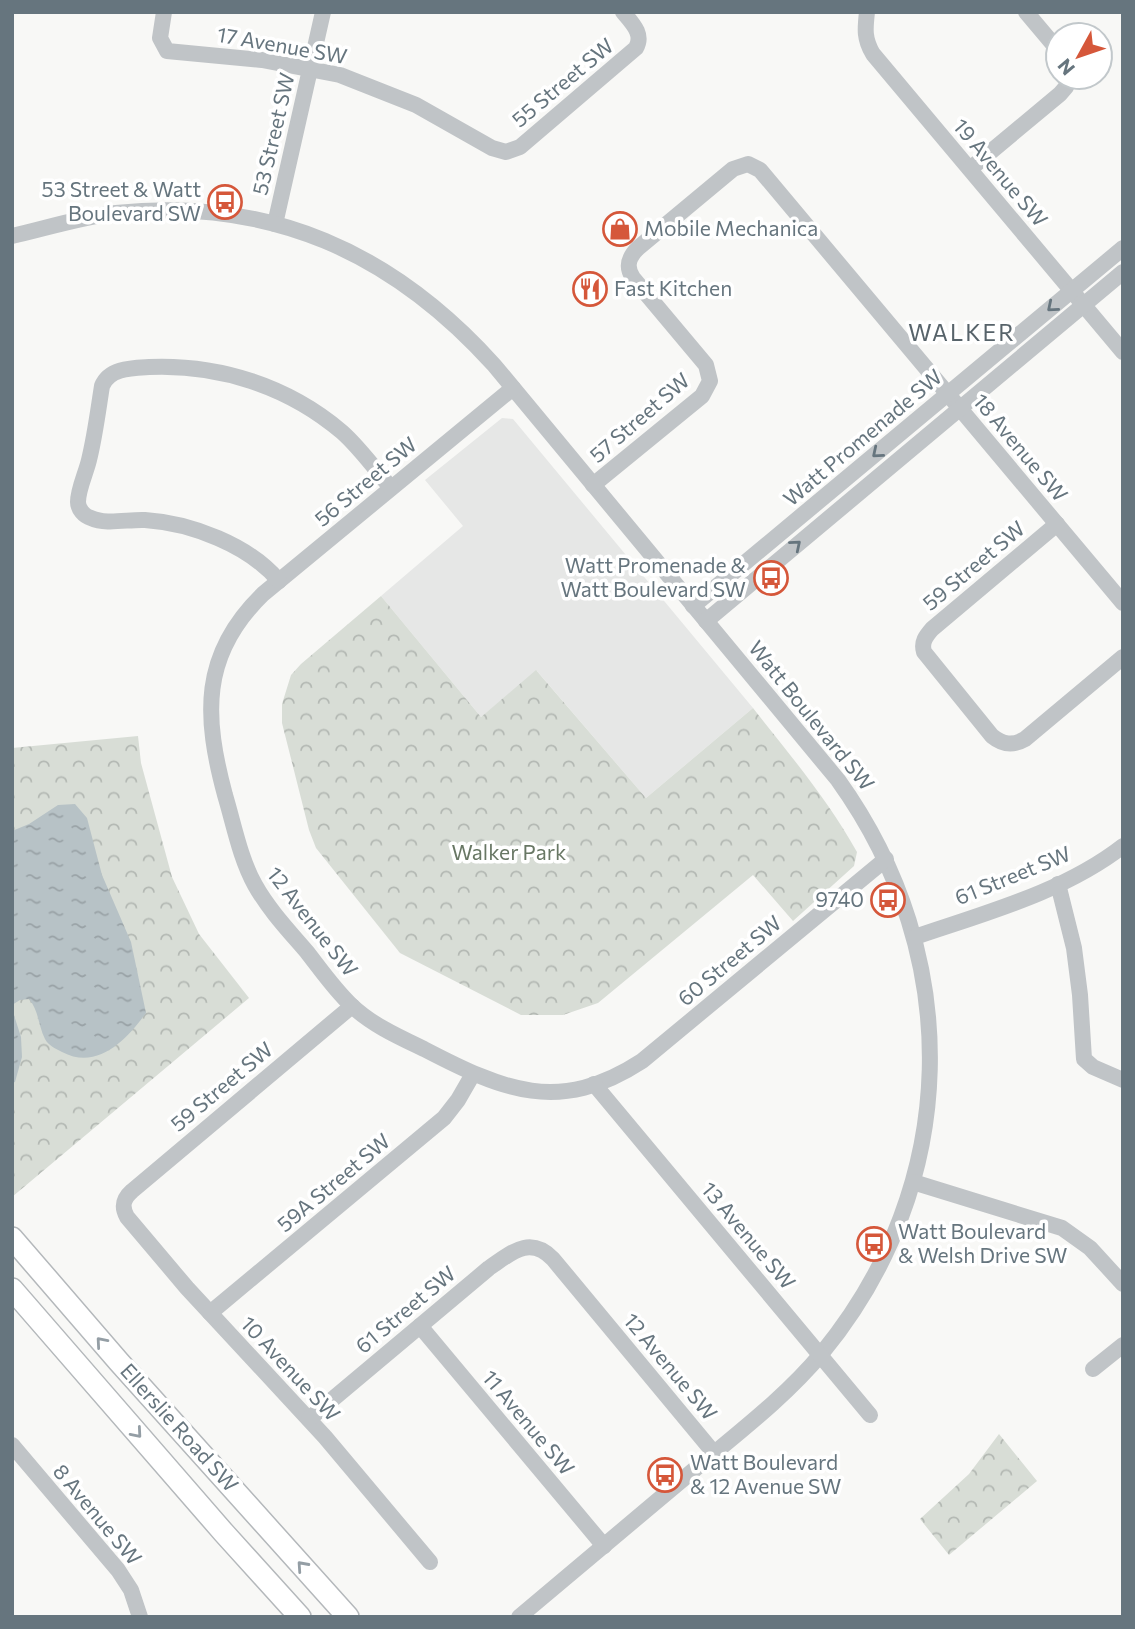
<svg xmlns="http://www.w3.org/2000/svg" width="1135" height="1629" viewBox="0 0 1135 1629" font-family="Commissioner,sans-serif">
  <defs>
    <pattern id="park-crowns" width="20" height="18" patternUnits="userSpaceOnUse" patternTransform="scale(1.75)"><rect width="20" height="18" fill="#d8ddd6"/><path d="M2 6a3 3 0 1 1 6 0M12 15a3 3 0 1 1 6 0" fill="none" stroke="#b3b8b3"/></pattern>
    <pattern id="water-ripples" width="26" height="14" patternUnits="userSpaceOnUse" patternTransform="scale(1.75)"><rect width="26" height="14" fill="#b7c2c6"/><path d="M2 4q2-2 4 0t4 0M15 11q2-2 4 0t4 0" fill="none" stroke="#99a2a6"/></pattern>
  </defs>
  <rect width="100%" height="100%" fill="#f8f8f6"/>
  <polygon fill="#e6e7e6" points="502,418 513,419 753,708 646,798 537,671 481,717 381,596 463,526 425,480"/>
  <g fill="url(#park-crowns)">
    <path d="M381 596 481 717 536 670 646 798 753 708C790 755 828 800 857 852L854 866 793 921 753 875 598 1003 563 1015H521L400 953 316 848 309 830 282 723V704L291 675 301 664Z"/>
    <polygon points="138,736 141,763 172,877 199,934 249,998 12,1197 12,748"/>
    <polygon points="999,1434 1037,1481 949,1555 920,1519 969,1474"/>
  </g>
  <g fill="url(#water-ripples)">
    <path d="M75 804 87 818 102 875 131 942 146 1013C127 1039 98 1071 62 1052 56 1049 48 1045 45 1039 38 1025 39 1011 29 999L20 1000 12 1005V831L29 824 58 805Z"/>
    <polygon points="12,1009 21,1037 22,1057 15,1082 12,1083"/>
  </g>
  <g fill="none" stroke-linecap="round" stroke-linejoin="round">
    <g stroke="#b4b8bb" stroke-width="24">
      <g id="major">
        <polyline points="12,1238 119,1362 348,1617"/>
        <polyline points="12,1289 224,1533 300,1617"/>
      </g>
    </g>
    <g stroke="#c0c4c7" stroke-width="16">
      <path d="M164 12 160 38 167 51 262 60 340 75 416 105 492 148 506 152 520 147 636 48C644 34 632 23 623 12"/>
      <path d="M867 12C865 29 864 39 873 54L1123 352"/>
      <polyline points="1026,12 1058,50"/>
      <polyline points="970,169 1060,94 1066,87 1070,77"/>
      <polyline points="275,224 323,12"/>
      <path d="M12 236C47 228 81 217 116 213 270 197 392 252 494 365L838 780C965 957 961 1184 822 1353 787 1395 743 1429 701 1464 641 1515 580 1566 519 1617"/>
      <path d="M513 388 263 594C200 655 204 717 225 795 234 825 240 858 255 885 269 910 289 931 307 952 321 970 335 990 351 1005 372 1025 399 1037 424 1049 503 1090 559 1115 642 1061L886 859"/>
      <path d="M593 485 702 396 710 381 706 365 633 278C625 266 629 257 638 248L733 169 748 164 760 170 1123 603"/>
      <path d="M1057 524 932 629C926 636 921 642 924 652L992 736C1003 745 1013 746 1025 739L1123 657"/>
      <path d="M279 581C249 545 191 523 145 520 129 519 106 525 91 518 84 516 78 509 78 502 78 489 86 473 89 460 95 436 98 411 102 386 109 368 132 368 149 367 219 364 288 386 342 432 360 448 375 469 391 488"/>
      <polyline points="693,606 1123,248"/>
      <polyline points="706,621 1123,272"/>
      <polyline points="1058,884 1074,948 1080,995 1084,1059 1093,1067 1123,1080"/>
      <path d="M915 937C985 913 1064 892 1123 846"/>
      <path d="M352 1006 132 1191C123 1199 121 1206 127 1217L187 1288 325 1437 430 1562"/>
      <polyline points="594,1084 870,1415"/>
      <polyline points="913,1182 1062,1228 1090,1248 1123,1284"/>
      <polyline points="210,1313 444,1118 458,1100 473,1074"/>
      <polyline points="420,1326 604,1546"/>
      <polyline points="1093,1369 1123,1345"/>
      <path d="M309 1419 489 1268C511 1253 530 1235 553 1259L714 1453"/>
      <polyline points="12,1445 118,1570 131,1590 140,1617"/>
    </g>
    <use href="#major" stroke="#fff" stroke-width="21"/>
  </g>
  <defs><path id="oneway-chevron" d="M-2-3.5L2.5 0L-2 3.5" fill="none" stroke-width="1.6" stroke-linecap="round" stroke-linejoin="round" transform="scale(1.75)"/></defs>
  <g stroke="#66757e">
    <use href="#oneway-chevron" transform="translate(1052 307) rotate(140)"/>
    <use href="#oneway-chevron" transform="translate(877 453) rotate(140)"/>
    <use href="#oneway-chevron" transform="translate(796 545) rotate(-40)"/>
  </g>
  <g stroke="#949ea5">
    <use href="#oneway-chevron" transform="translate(101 1342) rotate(-131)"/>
    <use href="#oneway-chevron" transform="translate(137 1433) rotate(49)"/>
    <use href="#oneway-chevron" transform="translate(302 1566) rotate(-132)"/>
  </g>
  <defs>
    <g id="bus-ring" transform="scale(1.75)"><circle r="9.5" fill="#fff" stroke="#d5573a" stroke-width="1.5"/><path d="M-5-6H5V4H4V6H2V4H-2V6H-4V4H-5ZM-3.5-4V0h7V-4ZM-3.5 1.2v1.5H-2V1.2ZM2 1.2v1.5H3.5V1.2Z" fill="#d5573a"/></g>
    <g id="shop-ring" transform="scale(1.75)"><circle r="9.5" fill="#fff" stroke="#d5573a" stroke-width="1.5"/><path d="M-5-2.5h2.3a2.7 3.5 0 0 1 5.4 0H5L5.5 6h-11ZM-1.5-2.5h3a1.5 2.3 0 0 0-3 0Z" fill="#d5573a"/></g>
    <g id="restaurant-ring" transform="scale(1.75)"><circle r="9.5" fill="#fff" stroke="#d5573a" stroke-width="1.5"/><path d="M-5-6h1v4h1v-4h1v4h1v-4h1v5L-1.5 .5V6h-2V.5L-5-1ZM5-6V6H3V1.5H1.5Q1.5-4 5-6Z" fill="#d5573a"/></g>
  </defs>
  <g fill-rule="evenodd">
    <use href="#bus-ring" x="225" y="202"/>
    <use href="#shop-ring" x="620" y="229"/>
    <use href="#restaurant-ring" x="590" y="289"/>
    <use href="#bus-ring" x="771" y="578"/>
    <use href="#bus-ring" x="888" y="900"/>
    <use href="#bus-ring" x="874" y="1244"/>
    <use href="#bus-ring" x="665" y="1475"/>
  </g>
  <g text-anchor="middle" stroke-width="7" stroke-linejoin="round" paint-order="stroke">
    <g font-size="21" fill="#66757e" stroke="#fff">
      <text transform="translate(282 46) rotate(10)" y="7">17 Avenue SW</text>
      <text transform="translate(563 83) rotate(-40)" y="7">55 Street SW</text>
      <text transform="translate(274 134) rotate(-77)" y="7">53 Street SW</text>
      <text transform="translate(1000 173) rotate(50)" y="7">19 Avenue SW</text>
      <text transform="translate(640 418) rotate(-41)" y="7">57 Street SW</text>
      <text transform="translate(863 438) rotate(-40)" y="7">Watt Promenade SW</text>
      <text transform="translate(1020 448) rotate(50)" y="7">18 Avenue SW</text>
      <text transform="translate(366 482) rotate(-40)" y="7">56 Street SW</text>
      <text transform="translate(974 566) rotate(-40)" y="7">59 Street SW</text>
      <text transform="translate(811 716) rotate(51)" y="7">Watt Boulevard SW</text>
      <text transform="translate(1013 876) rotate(-22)" y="7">61 Street SW</text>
      <text transform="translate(312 922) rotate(52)" y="7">12 Avenue SW</text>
      <text transform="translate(730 961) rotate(-40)" y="7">60 Street SW</text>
      <text transform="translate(222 1087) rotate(-40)" y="7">59 Street SW</text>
      <text transform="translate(334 1183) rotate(-40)" y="7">59A Street SW</text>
      <text transform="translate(748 1236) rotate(50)" y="7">13 Avenue SW</text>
      <text transform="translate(406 1310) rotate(-40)" y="7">61 Street SW</text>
      <text transform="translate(670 1367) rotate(50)" y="7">12 Avenue SW</text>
      <text transform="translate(290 1369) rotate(47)" y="7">10 Avenue SW</text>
      <text transform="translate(528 1423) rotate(50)" y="7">11 Avenue SW</text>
      <text transform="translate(179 1428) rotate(48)" y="7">Ellerslie Road SW</text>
      <text transform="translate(97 1515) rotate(50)" y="7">8 Avenue SW</text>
    </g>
    <g font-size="21" fill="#66757e" stroke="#fff" text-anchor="start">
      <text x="201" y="197" text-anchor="end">53 Street &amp; Watt<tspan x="201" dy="24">Boulevard SW</tspan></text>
      <text x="644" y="236">Mobile Mechanica</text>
      <text x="614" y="296">Fast Kitchen</text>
      <text x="746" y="573" text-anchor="end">Watt Promenade &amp;<tspan x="746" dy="24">Watt Boulevard SW</tspan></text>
      <text x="864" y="907" text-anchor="end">9740</text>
      <text x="898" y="1239">Watt Boulevard<tspan x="898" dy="24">&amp; Welsh Drive SW</tspan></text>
      <text x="690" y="1470">Watt Boulevard<tspan x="690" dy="24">&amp; 12 Avenue SW</tspan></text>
    </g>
    <g font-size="21" fill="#687764" stroke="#fff">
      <text x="509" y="860">Walker Park</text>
    </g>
    <g font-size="23" letter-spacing="2" fill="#57636a" stroke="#fff">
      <text x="962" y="341">WALKER</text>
    </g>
  </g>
  <rect width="1135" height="1629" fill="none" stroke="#66757e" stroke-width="28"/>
  <g transform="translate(1079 56) rotate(230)"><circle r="33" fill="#ffffff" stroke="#c2c8cb" stroke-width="2"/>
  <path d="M0-5L12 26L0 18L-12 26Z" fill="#d5573a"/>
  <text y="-10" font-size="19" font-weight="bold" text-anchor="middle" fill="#66757e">N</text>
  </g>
</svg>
